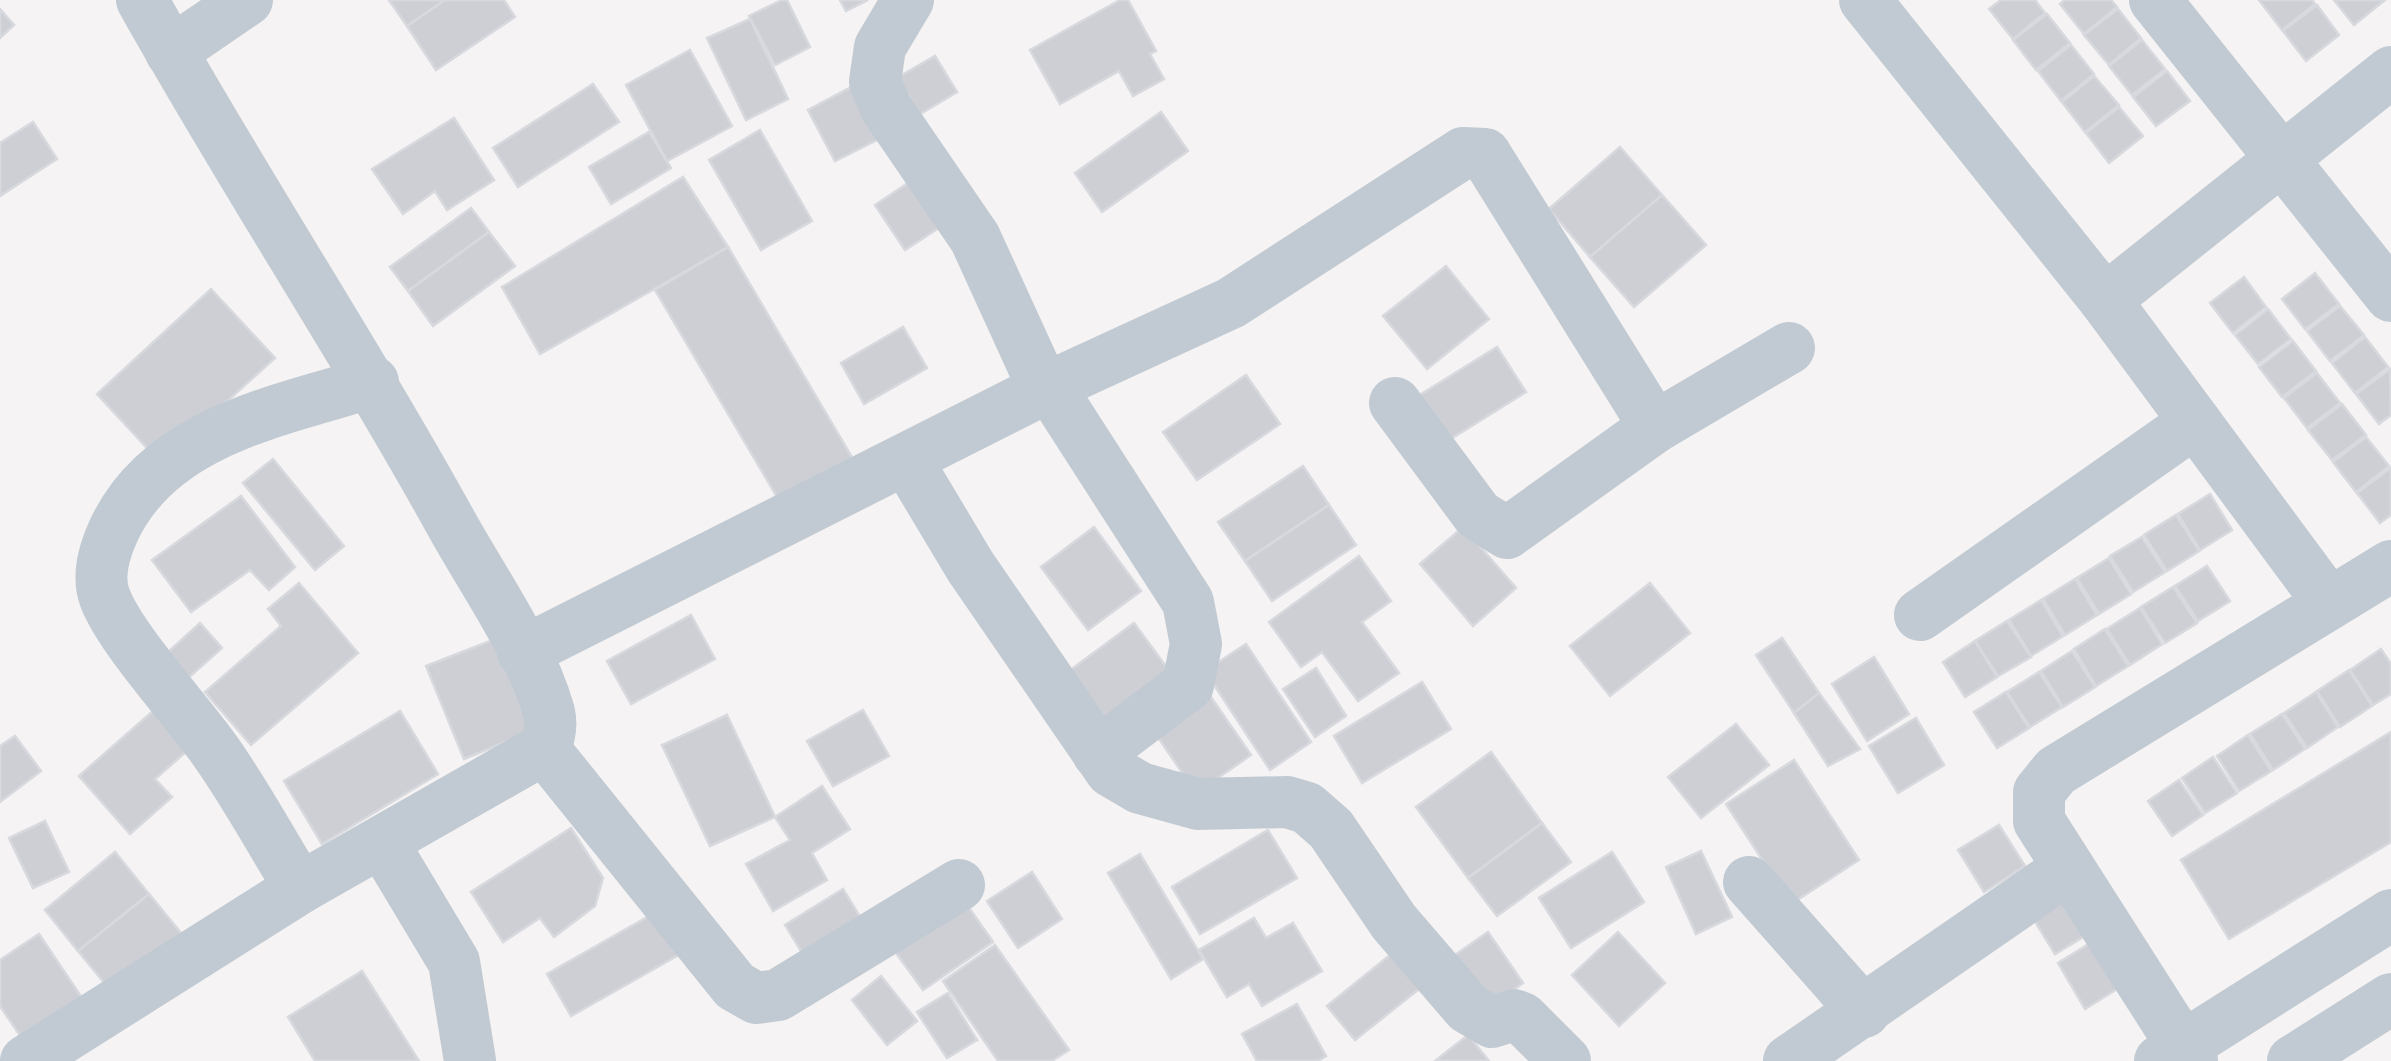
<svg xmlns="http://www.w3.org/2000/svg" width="2391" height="1061" viewBox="0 0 2391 1061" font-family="'Roboto Condensed',sans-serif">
  <rect width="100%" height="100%" fill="#f5f3f3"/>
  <g fill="#cdcfd5" stroke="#d7d9de" stroke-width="2.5">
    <polygon points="389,0 445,0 407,26"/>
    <polygon points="445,0 504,0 515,17 436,70 407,26"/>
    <polygon points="782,0 787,0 810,47 775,65 749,16"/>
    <polygon points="840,0 868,0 846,11"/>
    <polygon points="1120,0 1128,0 1156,51 1150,54 1164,79 1133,96 1119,71 1060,104 1030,50"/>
    <polygon points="2001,0 2035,0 2045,13 2013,39 1989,9"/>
    <polygon points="2065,0 2111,0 2117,7 2084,34 2060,4"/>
    <polygon points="2259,0 2312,0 2315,4 2282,30"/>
    <polygon points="2334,0 2385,0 2354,25"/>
    <polygon points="2317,5 2339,35 2306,61 2283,31"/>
    <polygon points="0,9 14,25 0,38"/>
    <polygon points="2118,9 2141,38 2109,65 2084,35"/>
    <polygon points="2047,14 2070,43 2036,70 2013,40"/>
    <polygon points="750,19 788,99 746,120 707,38"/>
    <polygon points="2142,40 2165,69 2132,95 2109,66"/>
    <polygon points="2071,45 2094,74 2061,101 2038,71"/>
    <polygon points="690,50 732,126 667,161 626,85"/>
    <polygon points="935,56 957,92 920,114 897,78"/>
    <polygon points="2167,71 2190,101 2156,126 2133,97"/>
    <polygon points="2094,76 2119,105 2085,132 2062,102"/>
    <polygon points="593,84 619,122 518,187 493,148"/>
    <polygon points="857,84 885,136 835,161 808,110"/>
    <polygon points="2119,107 2143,136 2109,163 2086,133"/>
    <polygon points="1161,112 1188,151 1102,212 1075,173"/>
    <polygon points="454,118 494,180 447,210 435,191 403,214 372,169"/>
    <polygon points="33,122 57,159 0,196 0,143"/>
    <polygon points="760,130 812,221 761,250 709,160"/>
    <polygon points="649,132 671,168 611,204 589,167"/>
    <polygon points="1620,147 1662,195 1590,257 1549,209"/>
    <polygon points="683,177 728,247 540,354 502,287"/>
    <polygon points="917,177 948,222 905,250 875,205"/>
    <polygon points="1662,195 1706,245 1634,307 1590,257"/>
    <polygon points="471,208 489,232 408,291 390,267"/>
    <polygon points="489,232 515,266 433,326 408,291"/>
    <polygon points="728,247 853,459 780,502 655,290"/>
    <polygon points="1446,266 1489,319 1427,369 1383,316"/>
    <polygon points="2315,273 2339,304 2305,329 2282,299"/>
    <polygon points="2244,277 2266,307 2233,333 2210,303"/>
    <polygon points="211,289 275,358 160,462 97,394"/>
    <polygon points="2340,306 2364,335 2330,361 2307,331"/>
    <polygon points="2268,309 2291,339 2258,364 2235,335"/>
    <polygon points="903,327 927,368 864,404 841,363"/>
    <polygon points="2365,337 2388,367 2355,393 2332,363"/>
    <polygon points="2293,341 2316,371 2282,397 2259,367"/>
    <polygon points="1497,347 1526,392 1441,445 1412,400"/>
    <polygon points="2390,369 2391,415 2379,424 2356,394"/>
    <polygon points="2317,373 2340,403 2307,428 2284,398"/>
    <polygon points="1246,375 1280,424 1197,480 1163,432"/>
    <polygon points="2342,404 2366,435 2332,460 2308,430"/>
    <polygon points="2366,437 2389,466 2356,492 2333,462"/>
    <polygon points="273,459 344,546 315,570 243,483"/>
    <polygon points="1303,466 1329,505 1245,561 1218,522"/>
    <polygon points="2391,468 2391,515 2380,523 2357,493"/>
    <polygon points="2210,494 2232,530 2200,550 2178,514"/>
    <polygon points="241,496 295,567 269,590 250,570 191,612 152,560"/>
    <polygon points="1329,505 1356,545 1272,601 1245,561"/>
    <polygon points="2176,515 2199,551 2167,571 2144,535"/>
    <polygon points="1094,527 1141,591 1088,630 1041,567"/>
    <polygon points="1463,527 1516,588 1473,626 1420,564"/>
    <polygon points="2142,537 2165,572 2133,592 2110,556"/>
    <polygon points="1359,556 1391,601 1362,622 1399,673 1358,701 1322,652 1301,667 1269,622"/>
    <polygon points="2109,558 2131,594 2099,614 2077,578"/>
    <polygon points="2207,566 2230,601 2198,621 2175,586"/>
    <polygon points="2075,579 2097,615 2065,635 2043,599"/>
    <polygon points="299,583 358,653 251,745 205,692 281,626 268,609"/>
    <polygon points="1650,583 1690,633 1610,696 1570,646"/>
    <polygon points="2173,587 2197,623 2165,643 2141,607"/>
    <polygon points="2041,600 2063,636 2031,656 2009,620"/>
    <polygon points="2140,608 2162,644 2130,665 2107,629"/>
    <polygon points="691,615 715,659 631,704 607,661"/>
    <polygon points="2007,621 2031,657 1998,676 1975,641"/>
    <polygon points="200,623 222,648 178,687 156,663"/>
    <polygon points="1134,623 1176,680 1103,734 1061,677"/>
    <polygon points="2105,629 2128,666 2096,686 2074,649"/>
    <polygon points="1782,638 1819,693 1794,713 1756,655"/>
    <polygon points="495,639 532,731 464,759 426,666"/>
    <polygon points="1975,641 1997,677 1965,697 1943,662"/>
    <polygon points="1246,644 1311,742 1270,770 1205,671"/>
    <polygon points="2381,649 2391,664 2391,694 2373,705 2350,670"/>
    <polygon points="2072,651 2095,687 2063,707 2041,671"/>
    <polygon points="1874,657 1909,714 1867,741 1832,684"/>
    <polygon points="1316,668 1346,716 1315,737 1283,689"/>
    <polygon points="2349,670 2372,706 2340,727 2317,691"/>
    <polygon points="2039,672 2062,707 2030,727 2007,692"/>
    <polygon points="1422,682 1451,729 1362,783 1334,736"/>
    <polygon points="1206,690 1251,755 1196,793 1151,727"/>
    <polygon points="2006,692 2029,728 1997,748 1974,712"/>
    <polygon points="2316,692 2338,727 2307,748 2284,713"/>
    <polygon points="1819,693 1860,749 1828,766 1794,713"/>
    <polygon points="161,704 196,743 155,779 172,797 130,834 79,776"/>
    <polygon points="863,710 889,756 833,786 807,741"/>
    <polygon points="400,711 438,774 322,844 284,781"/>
    <polygon points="2282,714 2305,749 2273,770 2250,734"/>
    <polygon points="727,715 775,817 710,846 662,745"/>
    <polygon points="1916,718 1944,765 1898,793 1869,746"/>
    <polygon points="1736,724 1769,765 1701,818 1668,777"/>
    <polygon points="2391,732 2391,842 2229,939 2181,860"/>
    <polygon points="2248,735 2271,771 2239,791 2217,756"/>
    <polygon points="15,736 41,771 0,802 0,746"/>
    <polygon points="1491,752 1542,823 1468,878 1416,807"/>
    <polygon points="2213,757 2237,793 2205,813 2182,778"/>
    <polygon points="1794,760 1859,860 1791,904 1726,804"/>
    <polygon points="2179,780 2203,815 2172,836 2148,801"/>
    <polygon points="822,786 850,829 812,853 827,880 773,911 746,864 790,840 775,817"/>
    <polygon points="45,821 69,872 33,888 9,838"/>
    <polygon points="1542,823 1571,862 1497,916 1468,878"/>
    <polygon points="1999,825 2025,866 1984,892 1958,850"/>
    <polygon points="571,828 603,878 595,906 554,937 540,918 503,942 471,892"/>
    <polygon points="1268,830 1297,878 1200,934 1172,887"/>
    <polygon points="1701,851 1732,917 1696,934 1666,867"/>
    <polygon points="115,852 149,894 78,951 45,910"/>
    <polygon points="1612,852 1644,902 1571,948 1539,898"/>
    <polygon points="1140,854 1203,959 1171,979 1108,873"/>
    <polygon points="1032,872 1062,919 1018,948 987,901"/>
    <polygon points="843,889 867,928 809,964 785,925"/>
    <polygon points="958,892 993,942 923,990 888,942"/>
    <polygon points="149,894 186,939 115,996 78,951"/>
    <polygon points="2073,897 2093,931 2055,954 2034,920"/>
    <polygon points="658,911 682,953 571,1016 547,974"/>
    <polygon points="1254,918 1266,938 1293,923 1322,971 1262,1006 1249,984 1227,997 1199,950"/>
    <polygon points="1488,932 1523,983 1491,1006 1455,955"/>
    <polygon points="1618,932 1665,983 1619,1026 1572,975"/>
    <polygon points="39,934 86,1004 25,1043 0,1006 0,960"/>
    <polygon points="2097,939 2125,984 2085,1009 2058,963"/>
    <polygon points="995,945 1069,1050 1052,1061 998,1061 943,981"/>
    <polygon points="1395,951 1424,985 1355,1040 1327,1006"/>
    <polygon points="362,971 419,1061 315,1061 288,1017"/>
    <polygon points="881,976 917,1021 887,1045 852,1000"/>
    <polygon points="948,993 977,1040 947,1058 917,1012"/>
    <polygon points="1297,1004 1326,1056 1318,1061 1257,1061 1242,1034"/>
    <polygon points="1468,1035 1489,1061 1435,1061"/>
  </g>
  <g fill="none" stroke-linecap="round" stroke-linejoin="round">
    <g stroke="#c1cad2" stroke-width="52">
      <polyline points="908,0 880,47 875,82 886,108 975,238 1044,389"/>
      <polyline points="1865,0 2105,300 2329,603"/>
      <polyline points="2155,0 2391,296"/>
      <polyline points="171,52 247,0"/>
      <polyline points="2105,300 2391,72"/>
      <polyline points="1051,389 1188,602 1196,644 1188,685 1098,753"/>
      <polyline points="1395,403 1478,515 1507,533 1655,427 1789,348"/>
      <polyline points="906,459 970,566 1111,771 1140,788 1198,804 1287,802 1307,808 1331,829 1394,922 1468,1008 1492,1022 1514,1015 1522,1018 1565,1061"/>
      <polyline points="1920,615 2195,422"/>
      <polyline points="523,652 1044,389 1231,303 1463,153 1485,154 1655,427"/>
      <polyline points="544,749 735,986 756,998 778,995 959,885"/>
      <polyline points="382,842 454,962 470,1061"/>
      <polyline points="1749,882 1864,1012"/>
      <path d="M300 888C272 843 247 796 216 752 188 712 121 640 105 598 97 577 104 552 113 532 158 432 278 411 373 382"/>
      <path d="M26 1061 300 888 544 749C550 737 552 725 549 712 530 646 484 583 451 523 353 346 241 177 142 0"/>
      <polyline points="1789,1061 2066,870"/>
      <polyline points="2160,1061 2391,915"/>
      <polyline points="2192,1061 2039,821 2039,792 2056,771 2391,566"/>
      <polyline points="2293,1061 2391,999"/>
    </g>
  </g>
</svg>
